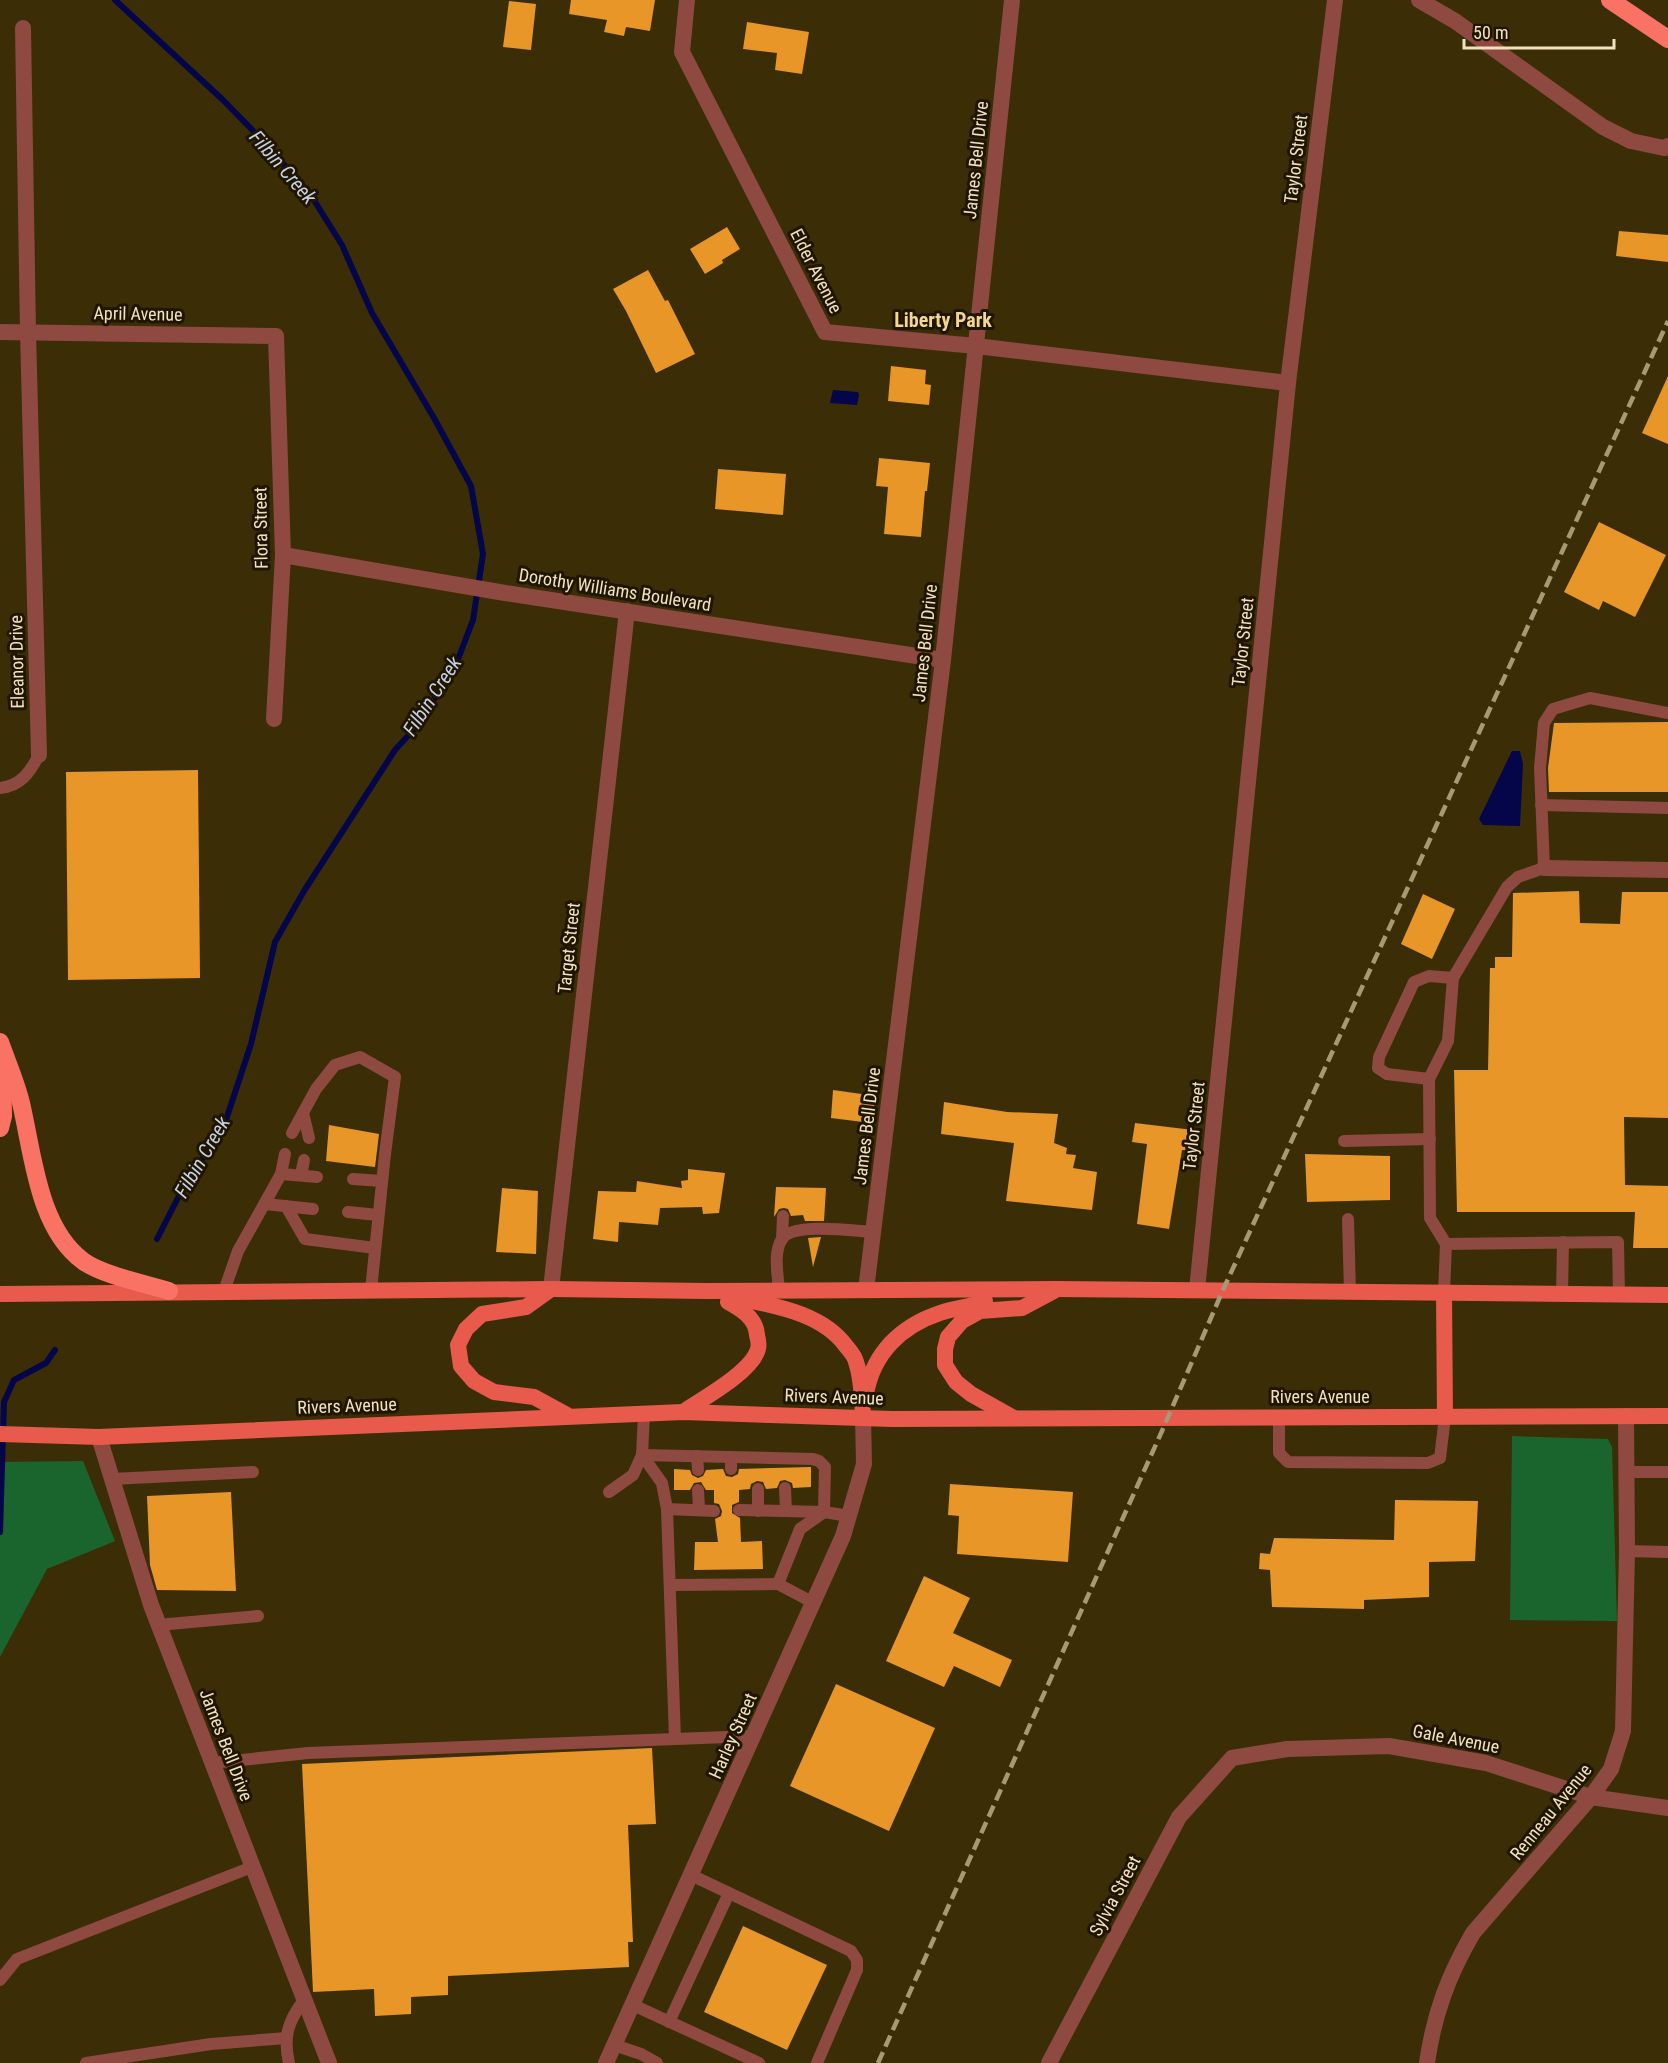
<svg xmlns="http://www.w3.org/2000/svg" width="1668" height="2063" viewBox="0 0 1668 2063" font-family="'Roboto Condensed',sans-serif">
  <rect width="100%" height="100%" fill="#3b2e07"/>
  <g fill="#1a642e">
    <polygon points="1512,1436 1608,1439 1612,1447 1617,1621 1510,1620"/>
    <polygon points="83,1461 115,1541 47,1569 0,1657 0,1462"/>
  </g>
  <g fill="#05054a">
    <polygon points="833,390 858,392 859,395 857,405 830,403"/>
    <polygon points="1512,751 1520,751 1523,764 1520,826 1483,825 1479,819"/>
  </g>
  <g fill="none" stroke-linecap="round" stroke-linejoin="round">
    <g stroke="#05054a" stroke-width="6">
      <polyline points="115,0 222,99 267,145 312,197 342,245 372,313 434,418 471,486 483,554 473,620 455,667 417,726 395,750 304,891 275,942 251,1044 223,1129 185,1184 157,1239"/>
      <polyline points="0,1532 4,1402 14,1380 46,1363 55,1350"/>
    </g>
  </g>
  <g fill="#e79627">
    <polygon points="571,0 655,0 650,31 626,27 624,36 604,32 607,20 569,14"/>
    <polygon points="509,1 536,4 531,50 503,47"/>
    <polygon points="747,22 809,32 802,74 775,70 777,53 743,49"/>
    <polygon points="727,227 740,249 722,260 723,263 705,274 690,249"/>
    <polygon points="1619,231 1668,235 1668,262 1616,256"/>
    <polygon points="648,270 665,301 668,300 695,354 656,373 626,311 613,289"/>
    <polygon points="891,366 926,370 925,384 931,385 929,405 888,401"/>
    <polygon points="1668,376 1668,444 1642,433"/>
    <polygon points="879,458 930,463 927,491 925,491 921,537 884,534 888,487 876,486"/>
    <polygon points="718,469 786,474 783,515 715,509"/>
    <polygon points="1599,522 1666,555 1635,617 1603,601 1599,610 1564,592"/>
    <polygon points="1668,722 1668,792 1549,792 1548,768 1554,723"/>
    <polygon points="198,770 200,978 68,980 66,772"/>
    <polygon points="1579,891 1580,923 1620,924 1622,892 1668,892 1668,1118 1624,1117 1625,1185 1668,1186 1668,1248 1633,1248 1635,1212 1457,1212 1454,1070 1488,1070 1490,968 1495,968 1495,957 1512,957 1513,893"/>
    <polygon points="1423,894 1455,909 1432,959 1401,944"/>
    <polygon points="833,1090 876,1096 871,1123 831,1118"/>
    <polygon points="944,1102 1007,1112 1058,1114 1054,1143 1067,1148 1066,1154 1076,1155 1073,1168 1097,1172 1092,1210 1006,1201 1014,1143 941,1134"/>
    <polygon points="1135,1123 1193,1130 1190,1150 1182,1150 1169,1229 1137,1224 1147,1144 1132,1142"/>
    <polygon points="329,1125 379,1134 375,1167 326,1161"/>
    <polygon points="1305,1154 1390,1156 1390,1200 1307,1202"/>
    <polygon points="688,1169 725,1173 719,1213 703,1214 702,1207 660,1208 658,1225 619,1222 618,1242 593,1239 598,1191 636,1192 637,1181 682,1188 681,1181 688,1180"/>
    <polygon points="776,1187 826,1188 824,1221 805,1221 803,1215 791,1216 788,1209 784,1208 779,1209 774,1217"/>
    <polygon points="502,1188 538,1191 536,1254 496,1252"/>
    <polygon points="821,1237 813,1267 808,1238"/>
    <polygon points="811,1467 811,1487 793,1488 792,1483 785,1480 780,1481 777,1488 766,1489 763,1482 757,1481 751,1484 750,1489 739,1490 739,1502 732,1505 732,1513 740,1518 741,1542 762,1541 763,1569 694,1570 695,1542 718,1542 715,1519 721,1516 722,1511 719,1504 714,1503 714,1490 706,1490 701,1482 694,1483 690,1490 674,1490 674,1469 690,1470 692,1475 698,1478 703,1476 706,1470 723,1469 726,1476 732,1477 738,1474 739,1469"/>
    <polygon points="950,1484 1073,1492 1068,1562 957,1554 959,1516 948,1515"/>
    <polygon points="231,1492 236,1591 157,1590 150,1565 147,1496"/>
    <polygon points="1395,1500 1478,1501 1475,1561 1429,1562 1429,1597 1364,1600 1364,1609 1272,1607 1270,1570 1259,1569 1260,1553 1270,1554 1274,1538 1394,1540"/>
    <polygon points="924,1576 970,1598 953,1633 1012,1660 1000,1687 954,1666 944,1687 886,1661"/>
    <polygon points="836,1684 935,1728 889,1831 790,1786"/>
    <polygon points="652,1748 656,1824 628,1825 633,1942 628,1942 629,1967 448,1976 448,1995 411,1997 411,2014 375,2016 374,1989 313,1992 302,1764"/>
    <polygon points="743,1926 827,1965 787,2050 704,2012"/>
  </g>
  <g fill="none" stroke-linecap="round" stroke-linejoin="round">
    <g stroke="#8e4941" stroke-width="12">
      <path d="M0 788C21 786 30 772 39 755"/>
      <polyline points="1541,805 1668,808"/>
      <polyline points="1429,1079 1387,1074 1378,1068 1379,1057 1414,982 1429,976 1453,978"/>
      <polyline points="303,1113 309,1138"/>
      <polyline points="292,1133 316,1089 335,1065 360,1057 395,1077 385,1154 371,1290"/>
      <polyline points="1344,1141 1430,1139"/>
      <polyline points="281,1174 317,1177"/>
      <polyline points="301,1175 304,1160"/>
      <polyline points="353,1179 382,1181"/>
      <polyline points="265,1204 313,1209"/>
      <polyline points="286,1206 305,1239 375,1248"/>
      <polyline points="348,1212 378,1215"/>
      <polyline points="1348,1219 1350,1292"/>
      <polyline points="782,1239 783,1216"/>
      <polyline points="1446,1244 1430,1218 1429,1079 1448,1041 1453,978 1507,887 1518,877 1544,868 1540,768 1544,723 1553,709 1590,698 1668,713"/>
      <path d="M779 1290C778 1276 773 1252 782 1239 793 1222 854 1231 873 1232"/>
      <polyline points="224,1291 238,1251 281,1174 285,1154"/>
      <polyline points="1444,1293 1446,1244 1618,1242 1619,1295"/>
      <polyline points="1562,1294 1563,1242"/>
      <polyline points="1279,1417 1279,1453 1288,1462 1428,1463 1440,1458 1445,1417"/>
      <polyline points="642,1455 662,1483 667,1509 675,1739"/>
      <polyline points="642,1455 813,1459 819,1461 825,1467 824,1512 849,1516"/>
      <polyline points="697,1456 698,1470"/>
      <polyline points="731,1469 731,1457"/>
      <polyline points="1626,1472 1668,1472"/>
      <polyline points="112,1479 253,1472"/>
      <polyline points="785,1488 786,1511"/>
      <polyline points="758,1489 758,1511"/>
      <polyline points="698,1490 699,1509"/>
      <polyline points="609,1492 633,1475 642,1455 644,1414"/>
      <polyline points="667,1509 714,1511"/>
      <polyline points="739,1510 824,1512"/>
      <polyline points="1627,1551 1668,1552"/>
      <polyline points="671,1585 778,1584"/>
      <polyline points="814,1603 778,1584 800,1529 824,1512"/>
      <polyline points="158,1625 258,1616"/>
      <polyline points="212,1763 308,1753 754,1736"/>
      <polyline points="691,1875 851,1951 857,1960 857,1970 817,2063"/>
      <polyline points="0,1980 17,1959 252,1867"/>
      <polyline points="633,2005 759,2063"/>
      <polyline points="669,2022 729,1893"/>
      <polyline points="614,2045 641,2054 657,2063"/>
      <polyline points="86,2063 211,2044 286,2038"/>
      <path d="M289 2063C283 2037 288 2021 304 2000"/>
    </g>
    <g stroke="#8e4941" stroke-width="16">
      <polyline points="687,0 682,52 825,332 976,346 1288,383"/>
      <polyline points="1419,0 1455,21 1603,127 1631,141 1664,148 1668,146"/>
      <polyline points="23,28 28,332 39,755"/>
      <polyline points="0,332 276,336 283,555 274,719"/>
      <polyline points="283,555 505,593 943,660"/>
      <polyline points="1544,868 1668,870"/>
      <polyline points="551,1289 627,611"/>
      <polyline points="866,1290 943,660 1012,0"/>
      <polyline points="1197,1290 1288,383 1335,0"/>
      <polyline points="99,1437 151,1605 329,2063"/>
      <polyline points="606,2063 843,1536 864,1464 863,1417"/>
      <polyline points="1049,2063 1179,1817 1232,1758 1287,1749 1389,1746 1486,1763 1591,1797 1668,1808"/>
      <path d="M1427 2063C1434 2014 1448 1976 1473 1933L1591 1797 1611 1769 1623 1731 1627 1551 1626 1416"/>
    </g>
    <g stroke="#e85a4c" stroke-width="16">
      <polyline points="551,1289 526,1307 482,1314 466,1329 458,1345 461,1366 474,1381 494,1392 534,1397 567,1415"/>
      <polyline points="1444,1293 1445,1417"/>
      <polyline points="0,1294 551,1289 707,1291 1057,1289 1668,1295"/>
      <path d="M738 1298C775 1306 822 1313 846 1346 850 1351 855 1356 856 1362 862 1379 862 1399 863 1417"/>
      <path d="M866 1394C873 1353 901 1326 940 1313 954 1308 971 1307 985 1301"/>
      <path d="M683 1412C702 1399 752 1372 758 1349 759 1346 758 1339 757 1335 756 1318 741 1309 728 1302"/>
      <polyline points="1012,1417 971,1394 956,1382 945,1365 945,1349 948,1337 962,1321 980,1311 1022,1308 1054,1291"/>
      <polyline points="0,1434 99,1437 683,1412 892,1419 1668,1416"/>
    </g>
    <g stroke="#f97263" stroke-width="18">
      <polyline points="1610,0 1668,39"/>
      <path d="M0 1042C7 1062 16 1082 21 1103 33 1154 38 1228 83 1261 102 1275 146 1284 169 1291"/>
      <polyline points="0,1128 3,1116 2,1064"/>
    </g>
    <polyline stroke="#a69975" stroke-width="4.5" stroke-dasharray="12 6" stroke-linecap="butt" points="878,2063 1162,1431 1223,1290 1668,321"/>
  </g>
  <g text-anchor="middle" stroke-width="6" stroke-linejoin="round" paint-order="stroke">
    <g font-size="18" fill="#f0e2c0" stroke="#201600">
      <text transform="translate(1296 159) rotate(-83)" y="6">Taylor Street</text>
      <text transform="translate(976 160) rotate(-84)" y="6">James Bell Drive</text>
      <text transform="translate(816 271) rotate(63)" y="6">Elder Avenue</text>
      <text transform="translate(138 314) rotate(1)" y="6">April Avenue</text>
      <text transform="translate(261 528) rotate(-91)" y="6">Flora Street</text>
      <text transform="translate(615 590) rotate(9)" y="6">Dorothy Williams Boulevard</text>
      <text transform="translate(1243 642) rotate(-84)" y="6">Taylor Street</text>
      <text transform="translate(925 643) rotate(-84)" y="6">James Bell Drive</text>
      <text transform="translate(17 662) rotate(-91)" y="6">Eleanor Drive</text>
      <text transform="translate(569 948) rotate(-84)" y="6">Target Street</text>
      <text transform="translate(867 1126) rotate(-83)" y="6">James Bell Drive</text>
      <text transform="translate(1194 1126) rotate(-84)" y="6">Taylor Street</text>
      <text transform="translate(834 1397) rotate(2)" y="6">Rivers Avenue</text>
      <text x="1320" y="1403">Rivers Avenue</text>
      <text transform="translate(347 1406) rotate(-2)" y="6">Rivers Avenue</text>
      <text transform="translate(733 1736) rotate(-66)" y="6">Harley Street</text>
      <text transform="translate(1456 1739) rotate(11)" y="6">Gale Avenue</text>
      <text transform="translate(226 1745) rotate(69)" y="6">James Bell Drive</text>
      <text transform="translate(1551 1812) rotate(-51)" y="6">Renneau Avenue</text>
      <text transform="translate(1115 1896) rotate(-62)" y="6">Sylvia Street</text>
    </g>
    <g font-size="20" font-style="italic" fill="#c7d0e9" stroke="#201600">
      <text transform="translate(283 167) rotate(49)" y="7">Filbin Creek</text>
      <text transform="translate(432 696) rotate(-57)" y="7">Filbin Creek</text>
      <text transform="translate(202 1157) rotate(-60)" y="7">Filbin Creek</text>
    </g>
    <g font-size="20" font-weight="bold" fill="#f3d791" stroke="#201600">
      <text x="943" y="327">Liberty Park</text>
    </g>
  </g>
  <path d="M1464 39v9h150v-9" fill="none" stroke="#f0e2c0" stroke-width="3"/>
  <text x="1473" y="39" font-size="18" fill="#f0e2c0" stroke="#201600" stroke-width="4.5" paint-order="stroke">50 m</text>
</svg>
